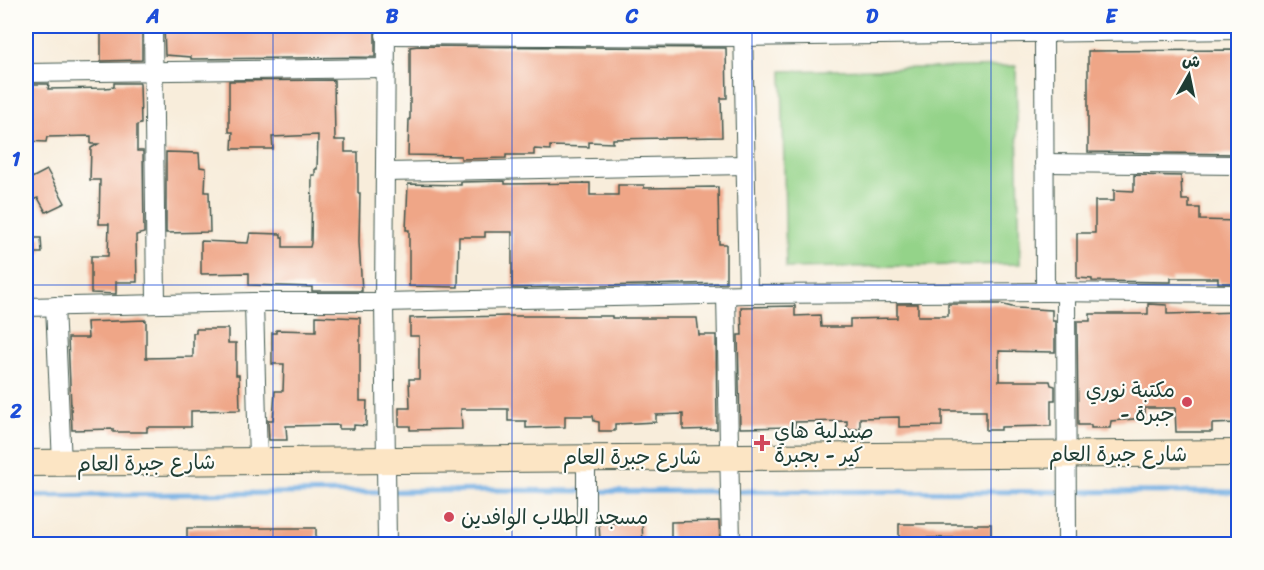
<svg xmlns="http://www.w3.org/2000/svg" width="1264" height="570" viewBox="0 0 1264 570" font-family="Sriracha,'Playpen Sans Arabic',sans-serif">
  <rect width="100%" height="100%" fill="#fdfcf7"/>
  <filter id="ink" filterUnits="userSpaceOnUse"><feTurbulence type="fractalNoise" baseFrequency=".0167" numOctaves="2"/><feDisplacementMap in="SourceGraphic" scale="12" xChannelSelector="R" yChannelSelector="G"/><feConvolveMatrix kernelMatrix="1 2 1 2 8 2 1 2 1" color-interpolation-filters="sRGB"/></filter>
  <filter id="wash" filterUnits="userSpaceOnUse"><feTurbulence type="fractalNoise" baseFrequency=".008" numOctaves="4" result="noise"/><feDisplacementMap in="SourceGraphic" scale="24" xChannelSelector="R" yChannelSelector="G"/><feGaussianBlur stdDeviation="1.35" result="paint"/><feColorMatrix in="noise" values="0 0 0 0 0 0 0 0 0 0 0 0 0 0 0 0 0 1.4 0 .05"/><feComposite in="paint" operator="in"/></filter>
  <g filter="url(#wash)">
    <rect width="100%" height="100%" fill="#f8eddb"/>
    <polygon fill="#94d389" stroke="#5a885e" stroke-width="1.5" points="1016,66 1020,264 786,268 782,71"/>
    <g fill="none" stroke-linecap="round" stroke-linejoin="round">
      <path stroke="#71aee3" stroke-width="5" d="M26 496C182 495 338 492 494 490 551 490 609 493 667 491L1238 492"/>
    </g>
    <g id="blocks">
      <g fill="#efa687">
        <polygon points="101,26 142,26 142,60 101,61"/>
        <polygon points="164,26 375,26 375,57 191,59 191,57 165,55"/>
        <polygon points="419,46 726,48 727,98 721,98 722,137 613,139 613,143 589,142 589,147 550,146 550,150 534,149 534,155 506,155 506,158 461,159 461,156 408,155 409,119 410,119 410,47"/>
        <polygon points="1239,50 1239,154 1088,152 1088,51"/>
        <polygon points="334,80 335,140 345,140 345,152 358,152 358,193 360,193 359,242 362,291 312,291 312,287 249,285 249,273 201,274 201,241 248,243 250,233 281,234 281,237 283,237 283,247 310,247 311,243 312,175 315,175 315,169 317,169 318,135 272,137 273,149 232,149 233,132 229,132 229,81"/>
        <polygon points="114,83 140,83 141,124 137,125 137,151 143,151 144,233 136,235 137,282 116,282 116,294 91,293 91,256 108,256 109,224 99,224 100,180 90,180 91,148 98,144 91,144 91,136 47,137 46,142 26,141 26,84 49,84 48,89 105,88 114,87"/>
        <polygon points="166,152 199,153 200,167 206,168 205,192 209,192 210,232 166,233"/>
        <polygon points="47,170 65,203 46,212 38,198 30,201 26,192 26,181"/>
        <polygon points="1134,175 1181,176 1182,200 1189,200 1189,208 1200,208 1200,220 1239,221 1239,283 1218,283 1218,278 1171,278 1171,282 1092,281 1092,279 1077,278 1077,233 1095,233 1095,201 1114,201 1114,190 1134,191"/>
        <polygon points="505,181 505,184 590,183 590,195 618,195 618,185 644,185 644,188 718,187 719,244 726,244 726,283 512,288 512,232 485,232 485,237 459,237 458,287 409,286 409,230 406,230 408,184 461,185 461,182"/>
        <polygon points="26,238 41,238 42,253 26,253"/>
        <polygon points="897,304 918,304 918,316 948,316 948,304 1000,304 1016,308 1052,310 1052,321 1055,321 1055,352 999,351 999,381 1050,381 1051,385 1055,386 1055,400 1051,400 1051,426 1001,427 1001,430 986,430 986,411 942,411 942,426 899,427 899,417 860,418 860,429 847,429 847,421 795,422 795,427 740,428 738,335 742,335 741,307 795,306 795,316 820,315 821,327 850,327 850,319 897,318"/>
        <polygon points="1148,304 1167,305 1167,314 1239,312 1239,423 1212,424 1212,432 1176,432 1175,408 1145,408 1145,418 1111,421 1110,428 1091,428 1091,425 1078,425 1077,321 1090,321 1090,314 1148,314"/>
        <polygon points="316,316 360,318 360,401 367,401 366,426 354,425 354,429 339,429 339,425 286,426 287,440 269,440 268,420 273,420 275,391 283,391 284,364 272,364 272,333 276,333 276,330 316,331"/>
        <polygon points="509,316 612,316 612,318 697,318 699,335 716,335 717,429 683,430 683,414 656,415 656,422 615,424 615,431 599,431 599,422 594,421 593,416 565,416 565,427 526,428 526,421 508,421 508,409 461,409 462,429 410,430 410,426 399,426 399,408 410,408 409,379 419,379 419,336 410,336 410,318"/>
        <polygon points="146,320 146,358 193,357 193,333 196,333 196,329 228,329 228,343 236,343 236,375 239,375 240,410 191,411 191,427 147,427 147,432 113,432 113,429 72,430 68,338 88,338 87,322"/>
        <polygon points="719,521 720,544 671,544 671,522"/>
        <polygon points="599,523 642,523 643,544 615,544 615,540 600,541"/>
        <rect x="899" y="524" width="92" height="14"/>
        <rect x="187" y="528" width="129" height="16"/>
      </g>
    </g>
  </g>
  <g filter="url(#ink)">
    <use href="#blocks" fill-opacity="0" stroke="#40574d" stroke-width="1.5"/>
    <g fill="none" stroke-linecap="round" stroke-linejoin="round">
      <g stroke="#40574d" stroke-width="20">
        <g id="street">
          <polyline points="153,26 156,303"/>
          <polyline points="386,26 384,302 387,544"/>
          <polyline points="743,26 748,294"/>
          <polyline points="1044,32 1045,292"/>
          <polyline points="385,35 743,37 1238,30"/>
          <polyline points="26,73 385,68"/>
          <polyline points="1044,163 1238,165"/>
          <polyline points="385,172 745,165"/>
          <polyline points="1066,293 1067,544"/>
          <polyline points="726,295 731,544"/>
          <polyline points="254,302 258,461"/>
          <polyline points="55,306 62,464"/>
          <polyline points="26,307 254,302 384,302 748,294 1045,292 1238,294"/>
          <polyline points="586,544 586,458"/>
        </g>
      </g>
      <g stroke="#40574d" stroke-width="28">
        <polyline id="secondary" points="26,463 1238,453"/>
      </g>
      <use href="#street" stroke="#fff" stroke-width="18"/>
      <use href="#secondary" stroke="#fce5c4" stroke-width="26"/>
    </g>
  </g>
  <path fill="none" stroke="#1d4ed8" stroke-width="1.5" stroke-opacity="0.55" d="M273 26V544M512 26V544M752 26V544M991 26V544M26 285H1238"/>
  <g fill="#d1495b" stroke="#fdfcf7" stroke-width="2">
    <circle cx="1187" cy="402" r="6"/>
    <path d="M759 434h6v6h6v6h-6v6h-6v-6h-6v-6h6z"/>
    <circle cx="449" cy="517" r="6"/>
  </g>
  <g text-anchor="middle" stroke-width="4.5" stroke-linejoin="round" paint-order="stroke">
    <g font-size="21" fill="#1f3d34" stroke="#fdfcf7" text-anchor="start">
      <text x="1175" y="397" text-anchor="end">مكتبة نوري<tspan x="1175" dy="24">- جبرة</tspan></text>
      <text x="774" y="438">صيدلية هاي<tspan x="774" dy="24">كير - بجبرة</tspan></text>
      <text x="461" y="524">مسجد الطلاب الوافدين</text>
    </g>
    <g font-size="21" fill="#1f3d34" stroke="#fdfcf7">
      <text x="1118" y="461">شارع جبرة العام</text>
      <text x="632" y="464">شارع جبرة العام</text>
      <text transform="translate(146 463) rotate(-1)" y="7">شارع جبرة العام</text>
    </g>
  </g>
  <rect width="1264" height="570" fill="none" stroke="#fdfcf7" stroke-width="66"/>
  <g transform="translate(1189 75) rotate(9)" stroke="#fdfcf7" stroke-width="4.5" paint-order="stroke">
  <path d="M0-4.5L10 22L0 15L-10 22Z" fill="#1f3d34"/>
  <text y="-9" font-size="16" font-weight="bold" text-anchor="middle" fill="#1f3d34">ش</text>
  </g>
  <rect x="33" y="33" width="1198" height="504" fill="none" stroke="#1d4ed8" stroke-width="2"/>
  <g font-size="20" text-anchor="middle" font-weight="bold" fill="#1d4ed8">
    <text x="153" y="23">A</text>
    <text x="392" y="23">B</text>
    <text x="632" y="23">C</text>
    <text x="872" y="23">D</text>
    <text x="1111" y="23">E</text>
    <text x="16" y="166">1</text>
    <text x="16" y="418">2</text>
  </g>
</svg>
